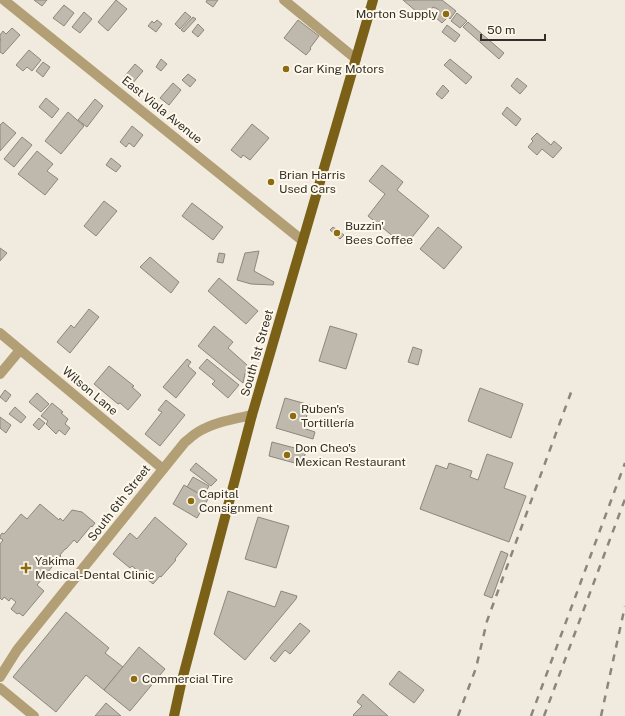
<svg xmlns="http://www.w3.org/2000/svg" width="625" height="716" viewBox="0 0 625 716" font-family="'Public Sans',sans-serif">
  <rect width="100%" height="100%" fill="#f0ebde"/>
  <g fill="#bfb9ad" stroke="#8c877b">
    <polygon points="34,0 47,0 42,6"/>
    <polygon points="116,0 127,9 108,31 98,22"/>
    <polygon points="207,0 218,0 213,7 206,2"/>
    <polygon points="403,0 442,0 456,11 450,19 448,17 442,23 435,17 440,11 436,8 435,8 433,7 424,18"/>
    <polygon points="64,5 74,13 64,26 53,18"/>
    <polygon points="84,12 92,19 80,33 72,27"/>
    <polygon points="185,12 191,17 180,29 175,24"/>
    <polygon points="457,13 467,21 460,28 451,21"/>
    <polygon points="193,17 196,19 184,32 181,30"/>
    <polygon points="157,20 162,24 156,32 148,26 152,21 154,23"/>
    <polygon points="298,20 319,36 310,48 311,49 306,55 284,38"/>
    <polygon points="468,22 504,53 499,59 463,27"/>
    <polygon points="198,24 204,30 198,37 192,32"/>
    <polygon points="447,25 460,35 455,42 442,32"/>
    <polygon points="12,28 20,35 3,54 0,52 0,42 1,40 0,39 0,35 3,31 6,34"/>
    <polygon points="29,50 41,60 32,71 27,67 23,71 16,65"/>
    <polygon points="161,59 167,64 161,71 156,67"/>
    <polygon points="450,59 472,77 466,84 444,65"/>
    <polygon points="43,62 50,67 43,77 36,71"/>
    <polygon points="135,64 143,71 132,84 124,77"/>
    <polygon points="188,74 196,80 190,87 182,80"/>
    <polygon points="517,78 527,86 520,94 511,86"/>
    <polygon points="173,83 181,90 169,105 160,98"/>
    <polygon points="443,85 449,91 442,99 436,94"/>
    <polygon points="46,98 59,109 52,118 39,107"/>
    <polygon points="95,99 103,106 87,127 78,120"/>
    <polygon points="507,107 521,119 516,126 502,114"/>
    <polygon points="68,112 84,126 61,154 45,141"/>
    <polygon points="3,122 16,133 0,151 0,125"/>
    <polygon points="252,124 269,138 250,160 243,155 241,158 231,150"/>
    <polygon points="132,126 143,135 134,147 129,143 126,147 120,142"/>
    <polygon points="537,133 551,145 554,141 562,148 553,158 542,149 537,155 528,147 533,141 531,139"/>
    <polygon points="22,137 32,145 14,167 4,159"/>
    <polygon points="37,151 53,164 47,171 58,179 45,195 18,174"/>
    <polygon points="111,158 121,166 116,172 106,165"/>
    <polygon points="382,165 403,182 397,190 429,216 405,246 368,216 385,194 369,181"/>
    <polygon points="104,201 117,211 96,236 84,226"/>
    <polygon points="192,203 223,227 213,240 182,216"/>
    <polygon points="333,227 344,235 340,239 330,230"/>
    <polygon points="438,227 462,247 444,269 420,249"/>
    <polygon points="0,248 7,253 0,261"/>
    <polygon points="259,251 254,271 274,282 273,285 251,284 237,280 245,253"/>
    <polygon points="219,253 225,254 223,263 217,262"/>
    <polygon points="150,257 179,282 171,293 140,267"/>
    <polygon points="219,278 258,311 246,324 208,291"/>
    <polygon points="89,309 99,317 70,353 57,342 71,325 74,328"/>
    <polygon points="214,326 233,342 228,348 247,365 243,383 198,346"/>
    <polygon points="330,326 357,334 346,369 319,361"/>
    <polygon points="413,347 422,350 418,365 408,362"/>
    <polygon points="187,359 191,362 188,366 196,373 176,398 163,387"/>
    <polygon points="207,359 239,385 228,398 212,384 215,381 199,368"/>
    <polygon points="109,366 134,386 132,387 141,395 128,410 120,403 118,404 94,384"/>
    <polygon points="480,388 523,404 511,438 468,421"/>
    <polygon points="5,390 11,395 6,402 0,397"/>
    <polygon points="37,393 49,404 41,412 29,402"/>
    <polygon points="285,398 310,405 303,428 315,432 313,439 276,428"/>
    <polygon points="166,400 185,415 160,446 145,434 162,412 158,410"/>
    <polygon points="52,403 63,412 61,413 68,419 65,424 70,428 65,435 59,430 56,434 46,424 48,421 41,416"/>
    <polygon points="15,407 26,417 21,423 9,414"/>
    <polygon points="0,417 11,425 6,433 0,428"/>
    <polygon points="39,418 45,423 39,430 33,425"/>
    <polygon points="272,442 306,451 302,465 269,456"/>
    <polygon points="487,454 513,463 504,488 526,496 509,542 420,509 436,465 447,469 449,463 472,471 470,477 478,480"/>
    <polygon points="196,463 217,480 211,486 190,470"/>
    <polygon points="193,477 209,486 203,497 187,487"/>
    <polygon points="184,485 208,499 197,518 173,504"/>
    <polygon points="40,504 59,520 60,518 63,521 72,510 82,512 95,523 92,527 91,526 77,543 74,540 66,549 65,549 60,555 61,556 37,585 44,591 23,616 19,613 17,614 11,609 16,602 11,598 9,601 4,597 2,600 0,598 0,544 3,540 0,538 0,536 2,533 4,534 21,514 27,519"/>
    <polygon points="155,517 187,544 175,559 176,560 161,577 160,576 153,584 132,566 130,568 113,554 130,533 137,539"/>
    <polygon points="258,517 289,526 276,568 245,559"/>
    <polygon points="501,551 508,554 492,598 484,595"/>
    <polygon points="228,591 275,607 281,591 297,596 296,599 245,660 214,634"/>
    <polygon points="66,612 109,648 105,653 123,667 104,690 86,675 56,712 13,677"/>
    <polygon points="300,623 310,631 290,654 285,650 275,662 270,658"/>
    <polygon points="139,647 165,669 130,711 104,690"/>
    <polygon points="399,671 424,690 414,703 389,684"/>
    <polygon points="363,694 388,716 354,716 353,715 362,706 357,702"/>
    <polygon points="106,703 121,716 95,716"/>
  </g>
  <g fill="none" stroke-linecap="round" stroke-linejoin="round">
    <g stroke="#b29f75" stroke-width="10">
      <polyline points="4,0 303,241"/>
      <polyline points="284,0 356,59"/>
      <polyline points="0,333 163,469"/>
      <polyline points="0,374 20,350"/>
      <path d="M0 677 17 650 185 442C189 439 193 435 198 432 214 422 234 419 252 415"/>
      <polyline points="0,688 34,716"/>
    </g>
    <polyline stroke="#7b6017" stroke-width="10" points="174,716 181,684 252,415 373,0"/>
    <g stroke="#8a867e" stroke-width="2.5" stroke-dasharray="7 7" stroke-linecap="butt">
      <polyline points="458,716 476,668 487,621 573,387"/>
      <polyline points="531,716 625,463"/>
      <polyline points="544,716 625,499"/>
      <polyline points="601,716 625,606"/>
    </g>
  </g>
  <g fill="#8c6c0e" stroke="#fef8eb" stroke-width="1.5">
    <circle cx="446" cy="14" r="4"/>
    <circle cx="286" cy="69" r="4"/>
    <circle cx="271" cy="182" r="4"/>
    <circle cx="337" cy="233" r="4"/>
    <circle cx="293" cy="416" r="4"/>
    <circle cx="287" cy="455" r="4"/>
    <circle cx="191" cy="501" r="4"/>
    <path d="M24 562h4v4h4v4h-4v4h-4v-4h-4v-4h4z"/>
    <circle cx="134" cy="679" r="4"/>
  </g>
  <g text-anchor="middle" stroke-width="4" stroke-linejoin="round" paint-order="stroke">
    <g font-size="12" fill="#322f2a" stroke="#fef8eb" text-anchor="start">
      <text x="438" y="18" text-anchor="end">Morton Supply</text>
      <text x="294" y="73">Car King Motors</text>
      <text x="279" y="179">Brian Harris<tspan x="279" dy="14">Used Cars</tspan></text>
      <text x="345" y="230">Buzzin'<tspan x="345" dy="14">Bees Coffee</tspan></text>
      <text x="301" y="413">Ruben's<tspan x="301" dy="14">Tortillería</tspan></text>
      <text x="295" y="452">Don Cheo's<tspan x="295" dy="14">Mexican Restaurant</tspan></text>
      <text x="199" y="498">Capital<tspan x="199" dy="14">Consignment</tspan></text>
      <text x="35" y="565">Yakima<tspan x="35" dy="14">Medical-Dental Clinic</tspan></text>
      <text x="142" y="683">Commercial Tire</text>
    </g>
    <g font-size="12" fill="#322f2a" stroke="#fef8eb">
      <text transform="translate(162 110) rotate(39)" y="4">East Viola Avenue</text>
      <text transform="translate(257 353) rotate(-74)" y="4">South 1st Street</text>
      <text transform="translate(90 391) rotate(40)" y="4">Wilson Lane</text>
      <text transform="translate(119 503) rotate(-52)" y="4">South 6th Street</text>
    </g>
  </g>
  <path d="M481 34v6h64v-6" fill="none" stroke="#322f2a" stroke-width="2"/>
  <text x="487" y="34" font-size="12" fill="#322f2a" stroke="#fef8eb" stroke-width="3" paint-order="stroke">50 m</text>
</svg>
